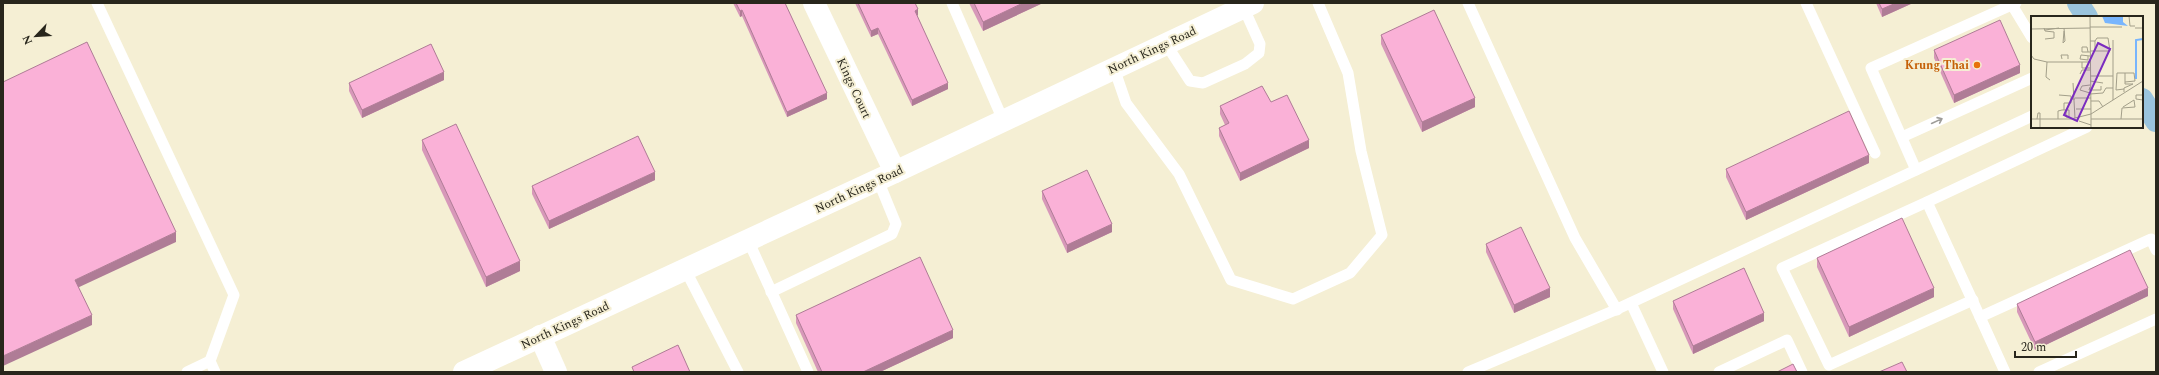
<svg xmlns="http://www.w3.org/2000/svg" width="2159" height="375" viewBox="0 0 2159 375" font-family="Spectral,serif">
  <rect width="100%" height="100%" fill="#f5efd4"/>
  <g fill="none" stroke-linecap="round" stroke-linejoin="round">
    <g stroke="#fff" stroke-width="11">
      <polyline points="97,3 234,295 210,361"/>
      <polyline points="952,3 1003,120"/>
      <polyline points="1468,3 1575,238 1617,310"/>
      <polyline points="1806,3 1875,153"/>
      <polyline points="2012,5 2032,38"/>
      <polyline points="1166,44 1190,81 1203,83 1245,64 1259,53 1260,44 1242,4"/>
      <polyline points="1114,68 1126,103 1179,174 1231,280 1293,299 1350,273 1382,235 1361,151 1348,73 1318,3"/>
      <polyline points="1902,137 2032,78"/>
      <polyline points="1916,170 1871,68 2016,3"/>
      <polyline points="1927,202 1782,268 1829,365 1973,300"/>
      <polyline points="748,240 808,372"/>
      <polyline points="685,269 738,372"/>
      <polyline points="771,292 892,234 896,224 878,180"/>
      <polyline points="1631,303 1663,372"/>
      <polyline points="1980,317 1927,202 2087,127"/>
      <polyline points="187,372 210,361 215,372"/>
      <polyline points="1468,372 1613,311 2032,116"/>
      <polyline points="1719,372 1787,340 1802,372"/>
      <polyline points="2005,372 1980,317 2151,239 2156,250"/>
      <polyline points="2039,372 2156,319"/>
    </g>
    <g stroke="#fff" stroke-width="22">
      <polyline points="814,3 895,172"/>
      <polyline points="540,336 556,372"/>
    </g>
    <polyline stroke="#fff" stroke-width="22" points="464,372 895,172 1253,3"/>
    <g stroke="#9ac4dd" stroke-width="22">
      <polyline points="2078,3 2087,17"/>
      <polyline points="2142,99 2156,121"/>
    </g>
  </g>
  <g fill="#d798b9">
    <polygon points="733,3 785,3 827,99 787,117 742,16 740,17"/>
    <polygon points="855,3 915,3 918,15 917,16 948,89 912,106 878,34 871,37"/>
    <polygon points="969,3 1043,3 983,31"/>
    <polygon points="1876,3 1913,3 1882,17"/>
    <polygon points="1381,35 1475,107 1422,132 1381,44"/>
    <polygon points="1934,50 2020,73 1954,103 1934,58"/>
    <polygon points="444,80 362,118 349,91 349,83"/>
    <polygon points="1271,102 1309,148 1240,181 1219,136 1219,128 1225,125 1220,114 1220,106"/>
    <polygon points="422,140 520,271 486,287 422,150"/>
    <polygon points="1869,163 1746,220 1726,177 1726,169"/>
    <polygon points="655,180 549,229 532,194 532,186"/>
    <polygon points="1042,191 1112,232 1067,253 1042,199"/>
    <polygon points="1486,244 1550,297 1514,313 1486,252"/>
    <polygon points="1817,258 1934,297 1849,337 1817,267"/>
    <polygon points="2148,296 2035,350 2017,312 2017,304"/>
    <polygon points="1673,301 1764,321 1693,354 1673,309"/>
    <polygon points="796,315 953,338 880,372 818,372 796,323"/>
  </g>
  <g fill="#af7c96">
    <polygon points="1023,3 1043,3 983,31 983,22"/>
    <polygon points="1896,3 1913,3 1882,17 1882,9"/>
    <polygon points="918,9 918,15 915,17 915,11"/>
    <polygon points="742,10 742,16 740,17 740,11"/>
    <polygon points="878,28 878,34 871,37 871,31"/>
    <polygon points="2020,65 2020,73 1954,103 1954,95"/>
    <polygon points="444,72 444,80 362,118 362,110"/>
    <polygon points="948,83 948,89 912,106 912,100"/>
    <polygon points="827,93 827,99 787,117 787,112"/>
    <polygon points="1475,98 1475,107 1422,132 1422,122"/>
    <polygon points="1309,140 1309,148 1240,181 1240,173"/>
    <polygon points="1869,155 1869,163 1746,220 1746,212"/>
    <polygon points="655,172 655,180 549,229 549,221"/>
    <polygon points="1112,224 1112,232 1067,253 1067,245"/>
    <polygon points="176,232 176,242 75,289 75,280"/>
    <polygon points="520,261 520,271 486,287 486,277"/>
    <polygon points="1550,288 1550,297 1514,313 1514,305"/>
    <polygon points="1934,288 1934,297 1849,337 1849,327"/>
    <polygon points="2148,288 2148,296 2035,350 2035,342"/>
    <polygon points="1764,313 1764,321 1693,354 1693,346"/>
    <polygon points="92,315 92,325 3,366 3,356"/>
    <polygon points="953,330 953,338 880,372 863,372"/>
  </g>
  <g fill="#fab1d7" stroke="#af7c96">
    <polygon points="736,3 785,3 827,93 787,112 742,10 740,11"/>
    <polygon points="858,3 915,3 918,9 915,11 948,83 912,100 878,28 871,31"/>
    <polygon points="974,3 1023,3 983,22"/>
    <polygon points="1879,3 1896,3 1882,9"/>
    <polygon points="1434,10 1475,98 1422,122 1381,35"/>
    <polygon points="2000,20 2020,65 1954,95 1934,50"/>
    <polygon points="87,42 176,232 75,280 92,315 3,356 3,82"/>
    <polygon points="431,44 444,72 362,110 349,83"/>
    <polygon points="1262,86 1271,102 1287,95 1309,140 1240,173 1219,128 1229,123 1220,106"/>
    <polygon points="1849,111 1869,155 1746,212 1726,169"/>
    <polygon points="456,124 520,261 486,277 422,140"/>
    <polygon points="638,136 655,172 549,221 532,186"/>
    <polygon points="1087,170 1112,224 1067,245 1042,191"/>
    <polygon points="1902,218 1934,288 1849,327 1817,258"/>
    <polygon points="1521,227 1550,288 1514,305 1486,244"/>
    <polygon points="2130,250 2148,288 2035,342 2017,304"/>
    <polygon points="920,257 953,330 863,372 822,372 796,315"/>
    <polygon points="1744,268 1764,313 1693,346 1673,301"/>
    <polygon points="678,345 690,372 634,372 632,367"/>
    <polygon points="1902,362 1907,372 1879,372"/>
    <polygon points="1793,364 1797,372 1777,372"/>
  </g>
  <defs><path id="oneway-shaft" d="M-6 0H5M1.5-3L5.5 0L1.5 3" fill="none" stroke-width="1.6" stroke-linecap="round" stroke-linejoin="round"/></defs>
  <use stroke="#9e9d99" href="#oneway-shaft" transform="translate(1937 121) rotate(-25)"/>
  <circle fill="#e8710a" stroke="#f5efd4" stroke-width="1.5" cx="1977" cy="65" r="4"/>
  <g text-anchor="middle" stroke-width="4" stroke-linejoin="round" paint-order="stroke">
    <g font-size="12" fill="#28261c" stroke="#f5efd4">
      <text transform="translate(1152 50) rotate(-25)" y="4">North Kings Road</text>
      <text transform="translate(854 88) rotate(65)" y="4">Kings Court</text>
      <text transform="translate(859 189) rotate(-25)" y="4">North Kings Road</text>
      <text transform="translate(565 325) rotate(-25)" y="4">North Kings Road</text>
    </g>
    <g font-size="12" font-weight="bold" fill="#c56008" stroke="#f5efd4" text-anchor="end">
      <text x="1969" y="69">Krung Thai</text>
    </g>
  </g>
  <g transform="translate(2031 16)">
    <rect width="112" height="112" fill="#f5efd4"/>
    <path d="M71 0H92V6L97 10 74 7Z" fill="#78b5fd"/>
    <path fill="none" stroke="#78b5fd" stroke-width="2" d="M105 63V24L112 23"/>
    <path fill="none" stroke="#a39f8a" stroke-width="1" d="M59 0 60 98M98 0 99 10H104M59 11H91M13 12 14 15 23 16V22L14 23M33 12 34 25 32 27 33 15M104 12H112V0M0 13 59 12M14 14 28 12M82 24V84M59 25H64V35H59M64 25 66 22H77L79 35H64M57 36 56 31H51V36H59M0 39 3 43 16 46H59M57 40V44L49 43 50 39 59 40M31 43 30 39H37V43M16 46 15 61 19 64M51 46V52H59M94 57H103L104 65 94 66M49 58 51 54H59M59 60H82M59 65 72 67M42 67 44 102M59 69 51 70 49 74 59 77M59 71 58 74H70V70M93 76V72L102 68H94V57H86L85 74 93 73M59 78 72 77 75 72H82M28 79 40 80V83H44M112 79H105V83L112 84M44 82H60M60 85H68L72 91M45 93H60M33 94V87H40V83M0 103H40L60 98 112 65M6 103 7 97H9V112M27 103V95L31 94H38V101H35V94M60 103H112M90 103 91 92 104 91 103 84 92 91M48 105 60 109M60 112V98"/>
    <path fill="#7b2cbf" fill-opacity="0.15" stroke="#7b2cbf" stroke-width="2" d="M67 27 79 33 46 105 33 99Z"/>
    <rect width="112" height="112" fill="none" stroke="#28261c" stroke-width="2"/>
  </g>
  <rect width="2159" height="375" fill="none" stroke="#28261c" stroke-width="8"/>
  <g transform="translate(36 36) rotate(245)" stroke="#f5efd4" stroke-width="3" paint-order="stroke">
  <path d="M0-3L7 15L0 10L-7 15Z" fill="#28261c"/>
  <text y="-6" font-size="11" font-weight="bold" text-anchor="middle" fill="#28261c">N</text>
  </g>
  <path d="M2015 351v6h61v-6" fill="none" stroke="#28261c" stroke-width="2"/>
  <text x="2021" y="351" font-size="12" fill="#28261c" stroke="#f5efd4" stroke-width="3" paint-order="stroke">20 m</text>
</svg>
